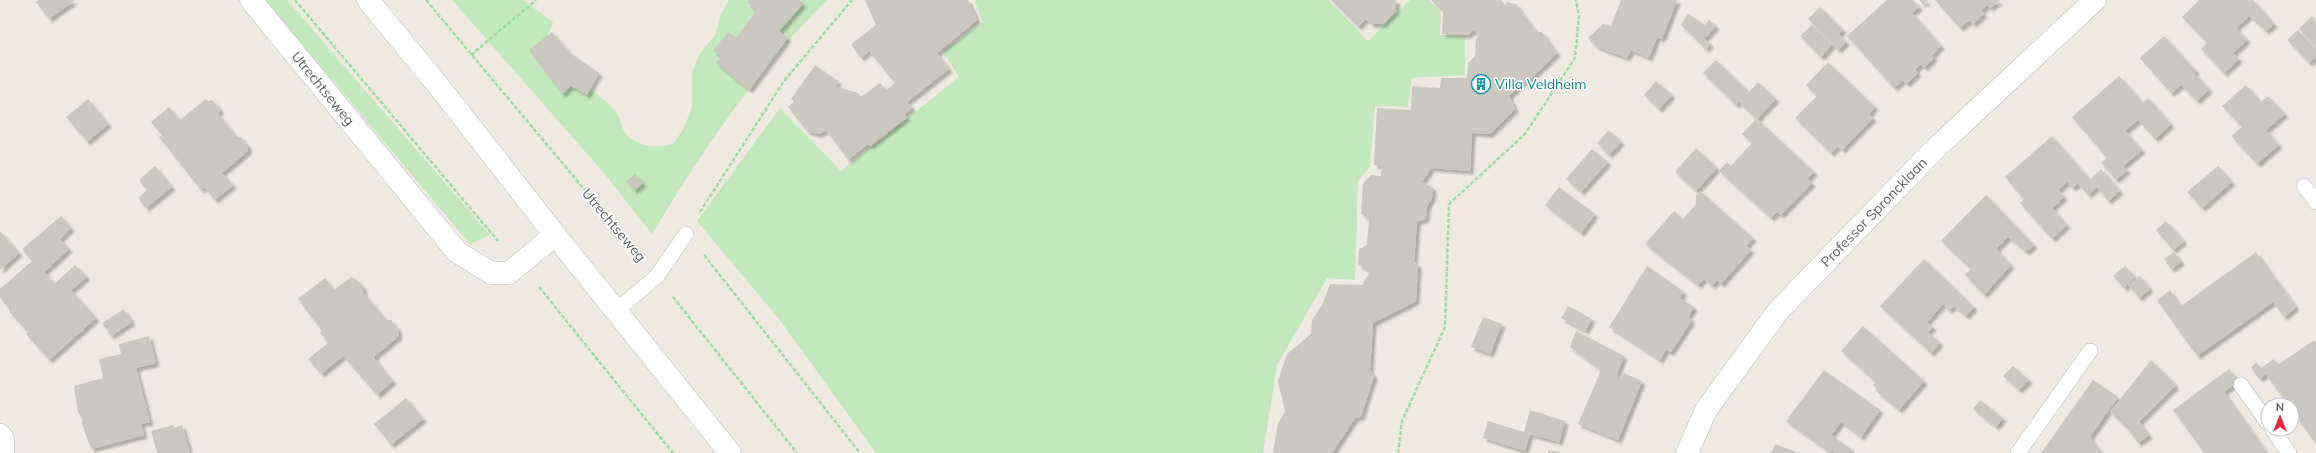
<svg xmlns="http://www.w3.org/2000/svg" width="2316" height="453" viewBox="0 0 2316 453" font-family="Mulish,sans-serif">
  <defs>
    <filter id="shadow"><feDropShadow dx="3.5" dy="3.5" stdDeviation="1" flood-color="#0004"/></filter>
  </defs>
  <rect width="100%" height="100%" fill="#eeeae2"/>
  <g fill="#c4e8bd">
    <polygon points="265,0 287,0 490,235 470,244"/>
    <path d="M452 0H523L553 22 538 59C563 74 592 87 613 108 624 120 617 132 637 142 648 148 662 146 673 144L684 128 692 107V73L700 53 715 35 721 14 729 0H827C757 69 703 150 652 234L604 173Z"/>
    <polygon points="974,0 1328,0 1368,41 1410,0 1429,0 1441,13 1440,35 1465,37 1465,75 1412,78 1408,107 1375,106 1370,167 1358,181 1355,280 1327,278 1277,365 1263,453 876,453 779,319 697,221 780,108 841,171 959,77 943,52 983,22"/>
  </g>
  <g fill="#cbc7c1" filter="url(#shadow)">
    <polygon points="39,0 75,0 49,19 36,2"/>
    <polygon points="750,0 799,0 803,4 779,31 788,38 749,90 716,63 721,56 713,51 728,32 736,38 756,11 747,2"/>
    <polygon points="865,0 968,0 977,20 937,53 949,69 907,102 912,108 904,114 907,117 870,146 868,144 848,160 826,130 819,134 808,132 788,107 794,102 791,99 815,65 838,81 836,86 858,93 861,97 880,83 886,90 895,83 869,51 861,58 851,44 876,25"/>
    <polygon points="1331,0 1396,0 1396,11 1383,24 1371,24 1366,19 1358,27"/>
    <polygon points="1431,0 1501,0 1505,5 1507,2 1516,4 1536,32 1542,32 1557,53 1527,82 1524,81 1509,96 1515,109 1490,134 1472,133 1470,171 1431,168 1422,182 1433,188 1432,198 1427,206 1426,218 1417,222 1414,262 1418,265 1416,301 1373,323 1370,370 1374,376 1361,417 1355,418 1332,453 1273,453 1278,423 1285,412 1278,381 1287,354 1311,334 1312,320 1323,303 1330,284 1362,285 1370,272 1358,264 1359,249 1367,245 1369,219 1361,214 1363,183 1371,175 1381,176 1382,166 1374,165 1377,108 1411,110 1412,86 1440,88 1441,78 1467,78 1468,63 1475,56 1476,39 1479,35 1474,30 1468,35 1442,34 1443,12"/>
    <polygon points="1621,0 1677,0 1662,39 1657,37 1649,58 1631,50 1627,58 1597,47 1588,38 1603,24 1611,26"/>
    <polygon points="1887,0 1913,0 1919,7 1912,13 1941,46 1932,55 1934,58 1924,68 1921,64 1915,70 1918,73 1906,84 1903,80 1894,88 1847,36"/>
    <polygon points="1919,0 1928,0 1923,4"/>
    <polygon points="1935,0 2000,0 1990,8 1987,5 1984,8 1981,10 1984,14 1973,24 1970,20 1960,28"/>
    <polygon points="2199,0 2253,0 2274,24 2266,31 2249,16 2236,28 2247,40 2233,53 2239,59 2224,73 2201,49 2207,43 2182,17"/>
    <polygon points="1820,7 1843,30 1839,34 1846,42 1838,50 1808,19"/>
    <polygon points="1688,14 1705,25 1709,20 1716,26 1704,39 1710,44 1706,49 1681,25"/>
    <polygon points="2312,16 2316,20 2316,47 2299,29"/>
    <polygon points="1812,25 1832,45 1821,57 1800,36"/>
    <polygon points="2298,30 2316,49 2316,56 2309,63 2287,40"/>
    <polygon points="552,32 570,53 599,73 587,95 571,86 562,94 529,50"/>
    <polygon points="2164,36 2196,71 2194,73 2209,89 2197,101 2181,85 2171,93 2140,58"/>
    <polygon points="1716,60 1749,92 1758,82 1776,99 1757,119 1814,172 1807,179 1812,183 1781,215 1777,212 1771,218 1719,171 1727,162 1731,166 1752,143 1742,134 1756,119 1739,102 1736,105 1703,73"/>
    <polygon points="1828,62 1875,107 1869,114 1873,118 1842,150 1838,146 1831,153 1795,118 1817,96 1806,85"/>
    <polygon points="2119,76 2143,103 2148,98 2171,124 2155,139 2138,120 2125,131 2142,150 2123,166 2127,170 2116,180 2101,163 2107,158 2072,117"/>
    <polygon points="1656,81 1672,95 1659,109 1644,95"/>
    <polygon points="2246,85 2261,102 2268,96 2285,114 2266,130 2279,145 2257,164 2231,136 2242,127 2222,106"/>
    <polygon points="88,99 108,124 87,142 66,117"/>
    <polygon points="206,99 208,101 212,100 220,109 218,114 237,137 241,137 248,146 248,151 222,173 233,185 215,200 204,187 201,190 159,137 162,135 151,122 169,107 180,120"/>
    <polygon points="1609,130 1621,142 1609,155 1597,143"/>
    <polygon points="2052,136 2090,180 2101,169 2120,191 2108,201 2097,187 2088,195 2078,183 2073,188 2067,182 2058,190 2064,197 2052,208 2067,225 2052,239 2020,203 2024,200 2005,177"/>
    <polygon points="1696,148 1717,168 1696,191 1675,172"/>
    <polygon points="1592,149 1608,162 1581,192 1566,179"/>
    <polygon points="155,166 172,187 146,208 138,198 147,190 139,180"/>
    <polygon points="2218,166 2232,182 2202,208 2187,192"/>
    <polygon points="635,174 643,183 634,191 626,181"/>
    <polygon points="1559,187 1595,214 1581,233 1545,205"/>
    <polygon points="1700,191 1753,238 1746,246 1751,250 1721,284 1717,280 1712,286 1704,279 1698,285 1645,244 1674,211 1683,219 1696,204 1696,196"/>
    <polygon points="1986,195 2034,245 2026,252 2008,237 1996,249 2011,265 1984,295 1965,275 1971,269 1941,241"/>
    <polygon points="61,216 71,228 60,239 69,249 44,272 54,284 75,265 87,277 71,290 96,318 49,360 26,334 28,332 10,313 8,307 0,298 0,289 32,261 22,249"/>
    <polygon points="2166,221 2184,241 2173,250 2156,230"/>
    <polygon points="0,231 19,253 0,270"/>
    <polygon points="2174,252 2181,262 2171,269 2164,259"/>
    <polygon points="2256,252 2296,307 2284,317 2273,302 2197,356 2157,300 2170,290 2181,306"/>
    <polygon points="1924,259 1974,307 1966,316 1954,306 1949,310 1943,304 1927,322 1933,327 1928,332 1940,343 1931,353 1880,306"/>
    <polygon points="1647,266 1684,292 1680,298 1694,307 1688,317 1692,320 1671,352 1666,350 1660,360 1609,327"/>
    <polygon points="2125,266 2135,277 2124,288 2113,276"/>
    <polygon points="2140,276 2150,289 2139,298 2128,285"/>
    <polygon points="351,277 356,279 364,288 363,292 386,320 391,320 398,329 399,336 375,356 375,359 393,381 377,395 343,356 321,374 308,359 328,343 320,333 322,331 298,299 325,278 334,290"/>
    <polygon points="1568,306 1592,319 1585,331 1561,318"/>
    <polygon points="124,309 132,322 111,336 102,323"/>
    <polygon points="1483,317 1502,324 1490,354 1471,347"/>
    <polygon points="1863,326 1924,381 1899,410 1876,391 1878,390 1873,385 1876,382 1841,351"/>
    <polygon points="1576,331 1624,356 1616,376 1621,378 1624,373 1642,381 1618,440 1578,424 1601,370 1570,347"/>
    <polygon points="149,336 156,363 136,368 150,422 141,424 144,435 91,449 82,424 82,418 78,412 74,386 103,378 99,359 121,354 119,344"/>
    <polygon points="2314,340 2316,342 2316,444 2292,411 2292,405 2288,405 2266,374 2259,379 2251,367 2257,362 2261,368 2274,359 2278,365"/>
    <polygon points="2151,360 2176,385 2139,422 2149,435 2138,443 2126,427 2110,412"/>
    <polygon points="2013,366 2029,380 2019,390 2003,376"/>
    <polygon points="2229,369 2238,381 2224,392 2267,453 2204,453 2173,410"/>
    <polygon points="1824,370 1880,410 1861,437 1841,422 1831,435 1851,449 1848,453 1836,453 1831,450 1830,452 1786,421"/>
    <polygon points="2093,380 2118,397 2090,437 2101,453 2041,453"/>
    <polygon points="406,398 423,419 391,445 374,424"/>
    <polygon points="1980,400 2003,418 1996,427 1973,409"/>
    <polygon points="1530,410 1565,421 1559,442 1530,434 1525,451 1483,438 1488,421 1524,432"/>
    <polygon points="174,425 173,428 182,425 190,453 157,453 151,431"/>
    <polygon points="1775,444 1799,453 1771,453"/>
    <polygon points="1548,450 1560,452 1560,453 1548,453"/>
  </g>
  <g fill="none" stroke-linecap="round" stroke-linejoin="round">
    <g stroke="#b3b7ba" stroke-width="16">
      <g id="lane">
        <polyline points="2304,186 2316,202"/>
        <polyline points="616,311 657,276 686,234"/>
        <polyline points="2241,385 2268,423"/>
        <polyline points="2272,429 2289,453"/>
        <polyline points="2018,453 2090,351"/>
      </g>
    </g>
    <g stroke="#b3b7ba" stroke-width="23">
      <g id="street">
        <path id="s1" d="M251 0 457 252 491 273H509L555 235"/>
        <polyline points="0,435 3,439 3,453"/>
        <path id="s2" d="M1687 453 1706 410 1778 311 1934 150 2095 0"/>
      </g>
    </g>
    <g stroke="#b4b9be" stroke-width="23">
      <polyline id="secondary" points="368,0 441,89 555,235 730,453"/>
    </g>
    <g stroke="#9fdaa5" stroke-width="2.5" stroke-dasharray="4 2" stroke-linecap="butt">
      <polyline points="295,0 498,241"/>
      <polyline points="426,0 640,256"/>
      <polyline points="471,55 536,0"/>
      <polyline points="700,212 784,81 852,0"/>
      <polyline points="704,255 860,453"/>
      <polyline points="539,287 673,453"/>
      <polyline points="673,297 797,453"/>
      <polyline points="1398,453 1402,421 1445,327 1449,204 1525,134 1575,58 1579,17 1576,0"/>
    </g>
    <use href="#lane" stroke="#fff" stroke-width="15"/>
    <use href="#street" stroke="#fff" stroke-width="22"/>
    <use href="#secondary" stroke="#fff" stroke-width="22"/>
  </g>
  <defs>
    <g id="building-ring" transform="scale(1)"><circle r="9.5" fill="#fff" stroke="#0f9aa8" stroke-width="1.5"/><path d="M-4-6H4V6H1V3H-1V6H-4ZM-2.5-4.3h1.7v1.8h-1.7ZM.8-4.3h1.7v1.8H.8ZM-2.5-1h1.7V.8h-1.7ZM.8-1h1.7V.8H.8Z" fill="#0f9aa8"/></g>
  </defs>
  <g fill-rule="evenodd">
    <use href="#building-ring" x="1481" y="84"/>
  </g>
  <g text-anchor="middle" stroke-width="3" stroke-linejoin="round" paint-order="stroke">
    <g font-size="14" fill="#0d838f" stroke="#fff" text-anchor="start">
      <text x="1495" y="89">Villa Veldheim</text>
    </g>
    <g font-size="14" fill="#5a6064" stroke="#fff">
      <text dy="5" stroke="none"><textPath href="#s1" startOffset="114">Utrechtseweg</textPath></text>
      <text dy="5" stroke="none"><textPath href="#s2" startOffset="307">Professor Sproncklaan</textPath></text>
      <text transform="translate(614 225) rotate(50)" y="5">Utrechtseweg</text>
    </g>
  </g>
  <g transform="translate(2280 417)"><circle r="19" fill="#ffffff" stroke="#bdbfc1"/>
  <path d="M0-3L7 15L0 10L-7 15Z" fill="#f32435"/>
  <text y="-6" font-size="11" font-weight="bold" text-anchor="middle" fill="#5a6064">N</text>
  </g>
</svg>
